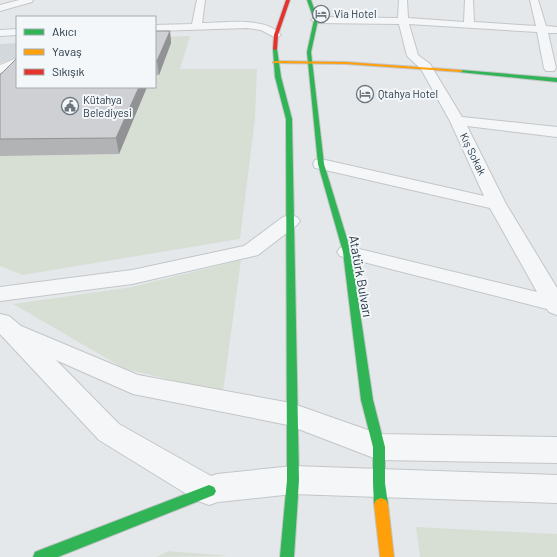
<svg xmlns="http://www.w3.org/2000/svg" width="557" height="557" viewBox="0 0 557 557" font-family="Barlow,sans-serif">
  <rect width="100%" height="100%" fill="#e5e8ea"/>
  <polygon fill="#d3d8dd" points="17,43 17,57 0,63 0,44"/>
  <g fill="#d7dfd5">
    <polygon points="190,36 180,69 257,69 255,119 240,239 23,275 0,266 0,76 17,87 155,87 155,37"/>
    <polygon points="241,260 223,392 125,369 13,304 132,287"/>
    <polygon points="416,527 557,534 557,557 420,557"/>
    <polygon points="168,551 229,556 156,557"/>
  </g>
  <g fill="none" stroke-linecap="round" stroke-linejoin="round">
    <g stroke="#c3c6c8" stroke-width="2">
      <g id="street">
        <polygon points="19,0 33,0 32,2 0,11 0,5"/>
        <path d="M197 0H205L202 23C224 23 266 16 281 35L276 38 261 30 247 28 155 31V25L192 24Z"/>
        <polygon points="399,0 407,0 408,18 464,22 465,0 473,0 474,22 536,26 530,0 538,0 546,26 557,27 557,33 548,33 556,68 554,71 546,71 544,68 537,32 409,24 418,55 430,64 462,117 557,127 557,137 467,126 506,204 557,288 557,315 549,312 547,309 340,256 337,252 340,248 347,246 537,292 490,208 321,169 315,168 313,164 315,160 321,159 484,196 450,121 421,69 407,56 399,24 316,23 311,20 316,17 398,18"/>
        <polygon points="17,29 17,35 0,36 0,30"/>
        <polygon points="17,58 17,66 0,73 0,65"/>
        <polygon points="290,215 297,217 300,221 297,225 258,255 132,284 0,301 0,287 132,270 244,246 283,217"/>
        <polygon points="0,314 9,316 21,326 138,375 291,403 379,434 557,437 557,463 379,460 288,425 133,394 56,360 119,424 211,476 217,474 293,466 557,475 557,503 293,494 218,502 209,505 198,501 99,440 0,334"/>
      </g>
    </g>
    <g stroke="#c3c6c8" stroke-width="2">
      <g id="fast">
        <polygon points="307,0 311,0 318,20 311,52 324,164 351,252 373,400 385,447 385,483 388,504 386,508 381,510 376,508 374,504 373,483 373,447 361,400 343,252 318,164 307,52 314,20"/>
        <polygon points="275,48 277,49 281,77 292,119 299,480 294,557 280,557 287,480 286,119 275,77 273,49"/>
        <polygon points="461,70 557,78 557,82 459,72 459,71"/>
        <polygon points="209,485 214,487 216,491 214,495 58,557 33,557 35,552 40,550"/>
      </g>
    </g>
    <g stroke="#c3c6c8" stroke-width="2">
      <g id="slow">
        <polygon points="275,61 346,62 461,70 463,71 461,72 346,64 273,63 273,62"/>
        <polygon points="381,498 386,500 388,504 394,557 380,557 374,504 376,500"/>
      </g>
    </g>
    <g stroke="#c3c6c8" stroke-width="2">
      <polygon id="jam" points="286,0 290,0 278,35 277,49 275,50 273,49 274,35"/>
    </g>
    <use href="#street" fill="#f5f6f7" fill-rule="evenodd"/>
    <use href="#fast" fill="#30b455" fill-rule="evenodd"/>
    <use href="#slow" fill="#ff9f0a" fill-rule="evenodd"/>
    <use href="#jam" fill="#e5322d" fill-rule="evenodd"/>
  </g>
  <g fill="#b1b3b5">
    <polygon points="155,31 170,31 171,43 159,75 155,75"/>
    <polygon points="0,75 17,87 147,87 119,154 0,156"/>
  </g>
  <g fill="#909294">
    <polygon points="170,31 171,43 159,75 157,61"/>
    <polygon points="139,87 147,87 119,154 116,138"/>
  </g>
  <g fill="#ced0d3" stroke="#909294">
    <polygon points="155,31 170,31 157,61 155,61"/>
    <polygon points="17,58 17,87 139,87 116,138 0,139 0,75"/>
  </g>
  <defs>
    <g id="hotel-ring" transform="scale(0.9)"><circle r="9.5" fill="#f3f7f9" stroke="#6b767f" stroke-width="1.5"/><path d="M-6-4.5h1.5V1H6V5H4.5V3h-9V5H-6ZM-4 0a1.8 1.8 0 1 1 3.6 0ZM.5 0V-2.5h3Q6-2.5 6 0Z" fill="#6b767f"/></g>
    <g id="civic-ring" transform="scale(0.9)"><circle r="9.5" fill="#f3f7f9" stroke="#6b767f" stroke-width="1.5"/><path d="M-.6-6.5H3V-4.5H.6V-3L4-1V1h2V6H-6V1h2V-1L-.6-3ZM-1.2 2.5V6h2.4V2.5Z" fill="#6b767f"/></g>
  </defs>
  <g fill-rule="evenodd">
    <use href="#hotel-ring" x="321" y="14"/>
    <use href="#hotel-ring" x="365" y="94"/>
    <use href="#civic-ring" x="70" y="106"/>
  </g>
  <g text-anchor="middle" stroke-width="4" stroke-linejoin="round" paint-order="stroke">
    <g font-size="11" fill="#293846" stroke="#f3f7f9" text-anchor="start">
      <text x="334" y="18">Via Hotel</text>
      <text x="378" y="98">Qtahya Hotel</text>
      <text x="83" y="104">Kütahya<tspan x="83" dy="13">Belediyesi</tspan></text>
    </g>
    <g font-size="11" fill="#293846" stroke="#f3f7f9">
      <text transform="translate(473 154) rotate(64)" y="4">Kış Sokak</text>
    </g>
    <g font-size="13" fill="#293846" stroke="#f3f7f9">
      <text transform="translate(361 276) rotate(80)" y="5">Atatürk Bulvarı</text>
    </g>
  </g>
  <rect x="16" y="16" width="140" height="72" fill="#f3f7f9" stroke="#a2abb1"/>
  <rect x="24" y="29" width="20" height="6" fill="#30b455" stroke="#a2abb1"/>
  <text x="52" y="36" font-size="12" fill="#293846">Akıcı</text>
  <rect x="24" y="49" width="20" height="6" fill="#ff9f0a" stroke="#a2abb1"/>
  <text x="52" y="56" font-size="12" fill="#293846">Yavaş</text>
  <rect x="24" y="69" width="20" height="6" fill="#e5322d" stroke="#a2abb1"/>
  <text x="52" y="76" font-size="12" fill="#293846">Sıkışık</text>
</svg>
